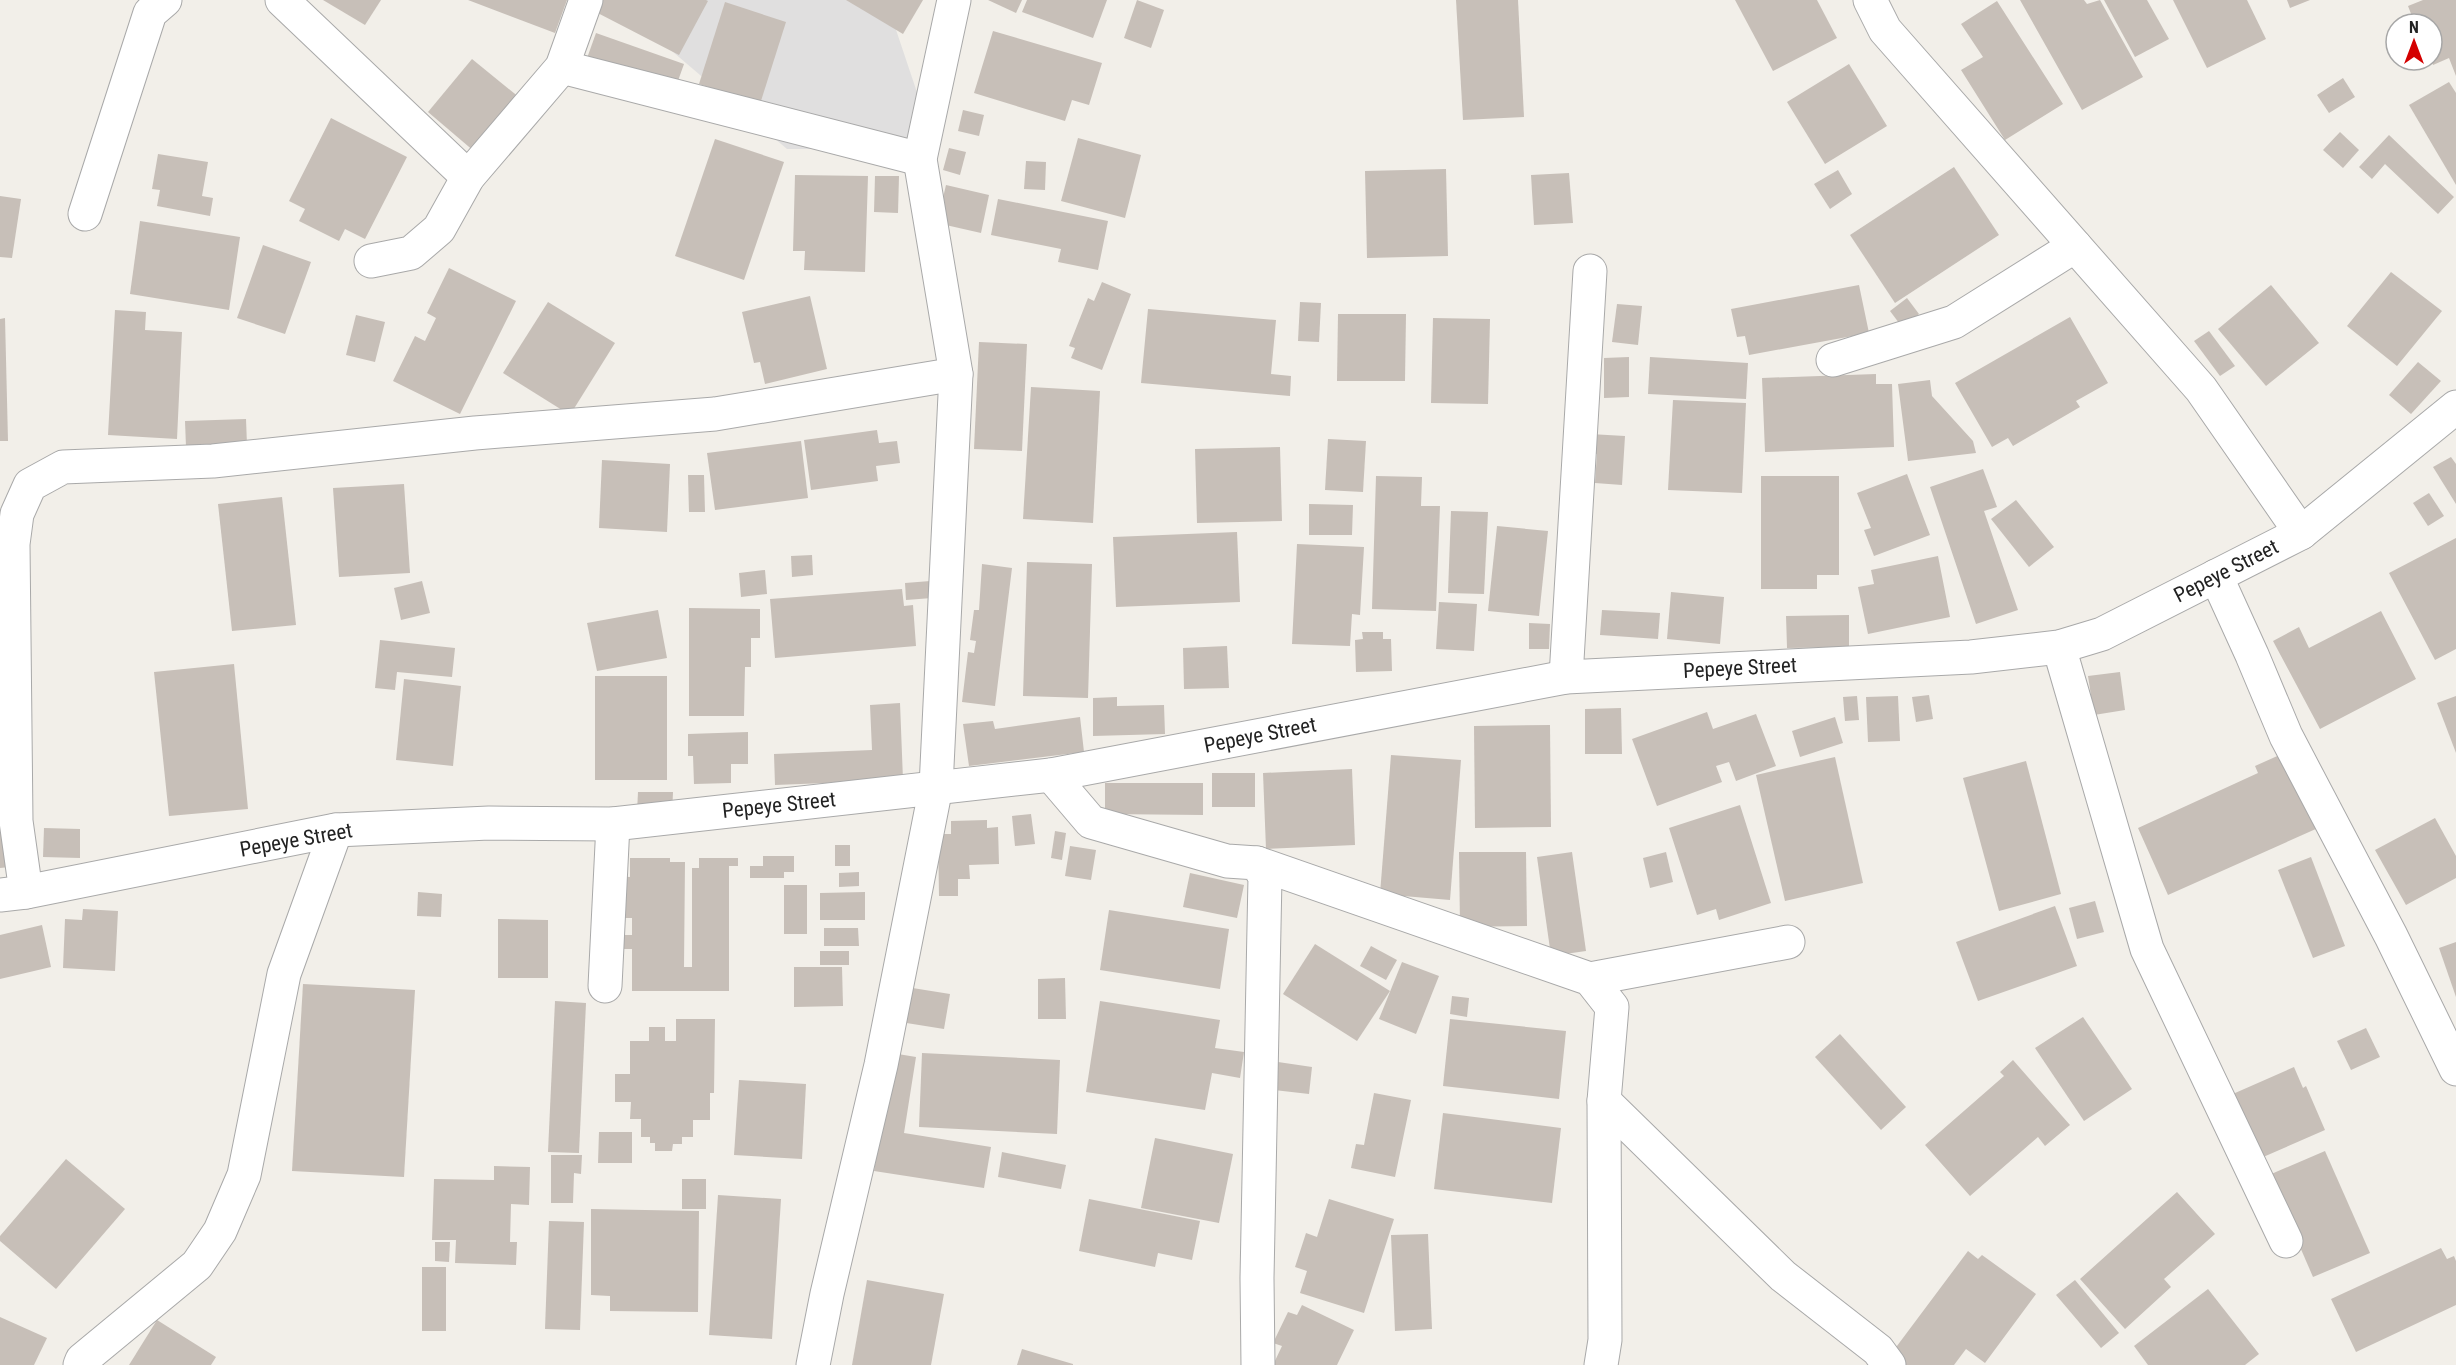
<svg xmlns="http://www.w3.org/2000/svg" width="2456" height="1365" viewBox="0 0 2456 1365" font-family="'Roboto Condensed',sans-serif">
  <rect width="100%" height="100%" fill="#f2efe9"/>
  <polygon fill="#e0dfdf" points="612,0 886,0 936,149 787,149"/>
  <g fill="#c7bfb8">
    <polygon points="323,0 381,0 365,25"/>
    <polygon points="468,0 567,0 555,33"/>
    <polygon points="592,0 706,0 708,1 679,55 588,8"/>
    <polygon points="846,0 923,0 903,34"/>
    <polygon points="988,0 1022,0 1016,13"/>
    <polygon points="1027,0 1107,0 1093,38 1022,12"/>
    <polygon points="1137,0 1164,10 1151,48 1124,38"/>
    <polygon points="1456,0 1518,0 1524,117 1463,120"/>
    <polygon points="1735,0 1817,0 1837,38 1773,71"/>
    <polygon points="2020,0 2084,0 2087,4 2100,0 2143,77 2082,110"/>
    <polygon points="2104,0 2147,0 2169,39 2135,57"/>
    <polygon points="2173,0 2247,0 2266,39 2207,68"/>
    <polygon points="2287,0 2310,0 2290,8"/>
    <polygon points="2423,0 2456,0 2456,76 2449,58 2433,65 2431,60 2432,24 2415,24 2408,6"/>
    <polygon points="1997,1 2063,104 2005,140 1961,70 1983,57 1961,24"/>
    <polygon points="725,2 786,22 760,104 699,84"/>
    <polygon points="993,31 1102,63 1089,105 1072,100 1065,121 974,93"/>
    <polygon points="596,33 684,64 674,92 586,61"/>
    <polygon points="472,59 520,98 475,152 428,112"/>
    <polygon points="1849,64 1887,126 1825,164 1787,102"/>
    <polygon points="2343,78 2355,97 2329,113 2317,95"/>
    <polygon points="2449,82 2456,93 2456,185 2409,105"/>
    <polygon points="963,110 984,115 979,136 958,131"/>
    <polygon points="331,118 407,157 365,239 345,229 339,241 299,221 305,209 289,201"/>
    <polygon points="2340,132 2359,150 2343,168 2323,150"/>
    <polygon points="2389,135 2454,197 2438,214 2385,164 2372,179 2359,167"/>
    <polygon points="1078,138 1141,155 1125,218 1061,201"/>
    <polygon points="715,139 784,162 744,280 675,256"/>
    <polygon points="949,148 966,152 960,175 943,170"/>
    <polygon points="158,154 208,162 202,196 213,198 210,216 157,206 160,190 152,189"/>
    <polygon points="1026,161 1046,162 1045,190 1024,189"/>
    <polygon points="1954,167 1999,235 1895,303 1850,235"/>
    <polygon points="1446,169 1448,256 1367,258 1365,171"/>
    <polygon points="1838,170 1852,194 1830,209 1814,184"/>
    <polygon points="1569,173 1573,223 1534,225 1531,175"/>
    <polygon points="795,175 868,176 865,272 804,270 805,251 793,251"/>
    <polygon points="875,176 899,176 898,213 874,212"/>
    <polygon points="946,185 989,195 981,233 937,223"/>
    <polygon points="0,196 21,199 12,258 0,257"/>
    <polygon points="998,199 1108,221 1098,270 1058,262 1061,249 991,235"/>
    <polygon points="140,221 240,237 229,310 130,294"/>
    <polygon points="263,245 311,262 285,334 237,318"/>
    <polygon points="449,268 516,301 460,414 393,381 415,336 425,341 436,318 427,313"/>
    <polygon points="2391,272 2442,311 2397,366 2347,326"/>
    <polygon points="1102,282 1131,294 1102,370 1071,358 1075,348 1069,346 1088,298 1094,301"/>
    <polygon points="1859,285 1869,333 1749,355 1745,336 1737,337 1731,309"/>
    <polygon points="2271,285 2319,343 2266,386 2218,329"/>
    <polygon points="810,296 827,369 765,384 760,362 754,363 742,312"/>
    <polygon points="1907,298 1919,314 1902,327 1890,311"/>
    <polygon points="548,302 615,343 570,415 503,373"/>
    <polygon points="1300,302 1321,303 1319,342 1298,341"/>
    <polygon points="1617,304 1642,306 1638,345 1612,342"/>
    <polygon points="1148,309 1276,320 1271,374 1291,376 1290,396 1141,383"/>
    <polygon points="115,310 146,312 145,330 182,332 177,439 108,435"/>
    <polygon points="1338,314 1406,314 1405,381 1337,381"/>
    <polygon points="356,315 385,322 375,362 346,355"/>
    <polygon points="2070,317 2108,383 2076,401 2080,407 2013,446 2008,438 1992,447 1955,383"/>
    <polygon points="5,318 8,441 0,441 0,319"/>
    <polygon points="1433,318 1490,319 1488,404 1431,403"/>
    <polygon points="2209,331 2235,366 2220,376 2194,341"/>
    <polygon points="979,342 1027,344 1022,451 974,449"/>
    <polygon points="1629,357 1629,397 1604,398 1604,358"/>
    <polygon points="1650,357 1748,363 1746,399 1648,394"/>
    <polygon points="2418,362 2441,381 2411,414 2389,395"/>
    <polygon points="1876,374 1876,384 1892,384 1894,447 1765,452 1762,378"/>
    <polygon points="1930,380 1932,396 1973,441 1976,453 1908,461 1898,384"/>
    <polygon points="1031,387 1100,391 1093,523 1023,519"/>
    <polygon points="1673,400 1746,403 1742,493 1668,490"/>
    <polygon points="246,419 247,445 186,447 185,421"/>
    <polygon points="877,430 879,443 897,441 900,463 876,466 878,481 811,490 804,440"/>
    <polygon points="1590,434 1625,436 1622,485 1595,483 1597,454 1588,453"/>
    <polygon points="1328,439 1366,441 1363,492 1325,490"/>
    <polygon points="801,441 808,498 715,510 707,453"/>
    <polygon points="1280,447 1282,521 1197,523 1195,449"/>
    <polygon points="2451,457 2456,464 2456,504 2433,467"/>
    <polygon points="602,460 670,464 667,532 599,528"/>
    <polygon points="1983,469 1997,507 1984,511 2018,610 1976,624 1930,487"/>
    <polygon points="1907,474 1930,535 1874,556 1864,530 1871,528 1857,493"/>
    <polygon points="688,475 704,475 705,512 689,512"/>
    <polygon points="1376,476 1422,477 1421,506 1440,506 1436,611 1372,609"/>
    <polygon points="1761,476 1839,476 1839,575 1817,575 1817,589 1761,589"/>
    <polygon points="404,484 410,573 339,577 333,488"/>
    <polygon points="2429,493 2444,516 2428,526 2413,503"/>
    <polygon points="282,497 296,625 232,631 218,504"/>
    <polygon points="2016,500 2054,547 2029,567 1991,519"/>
    <polygon points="1309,504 1353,505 1352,535 1309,535"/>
    <polygon points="1451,511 1488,512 1484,594 1448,593"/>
    <polygon points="1497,526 1548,531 1539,616 1488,611"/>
    <polygon points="1237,532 1240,602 1116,607 1113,537"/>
    <polygon points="2456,538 2456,649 2435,660 2389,573"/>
    <polygon points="1297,544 1364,547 1360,615 1352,614 1350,646 1292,644"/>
    <polygon points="812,555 813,575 792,577 791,556"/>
    <polygon points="1938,556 1950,617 1868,634 1858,587 1874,584 1871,570"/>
    <polygon points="1027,562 1092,564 1088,698 1023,696"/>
    <polygon points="982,564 1012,568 995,706 962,702 968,652 974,653 976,641 970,640 974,610 979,610"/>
    <polygon points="765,570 767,594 741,597 739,573"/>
    <polygon points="943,580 945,597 906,600 905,583"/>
    <polygon points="422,581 430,613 401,620 394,588"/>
    <polygon points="902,589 904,606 913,605 916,646 775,658 770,599"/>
    <polygon points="1671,592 1724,597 1720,644 1667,639"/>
    <polygon points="1439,602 1477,604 1474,651 1436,649"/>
    <polygon points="689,608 760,609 760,638 751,638 751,667 745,667 744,716 689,716"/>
    <polygon points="658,610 667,658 597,671 587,623"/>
    <polygon points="1602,610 1660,613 1658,639 1600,635"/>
    <polygon points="2381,611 2416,679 2320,729 2273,641 2299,627 2309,648"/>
    <polygon points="1849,615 1849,647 1787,648 1786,616"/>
    <polygon points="1529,623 1550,624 1549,649 1529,649"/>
    <polygon points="1362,632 1383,632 1383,639 1391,639 1392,671 1356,672 1355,640 1363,639"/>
    <polygon points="380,640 455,648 452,677 397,672 395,690 375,688"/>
    <polygon points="1227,646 1229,688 1184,689 1183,648"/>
    <polygon points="234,664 248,809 169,816 154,672"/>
    <polygon points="2120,672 2125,710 2094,715 2088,676"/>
    <rect x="595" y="676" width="72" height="104"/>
    <polygon points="404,679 461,686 453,766 396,760"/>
    <polygon points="1929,695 1933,719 1916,722 1912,697"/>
    <polygon points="1857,696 1859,720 1845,721 1843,697"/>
    <polygon points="1898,696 1900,741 1868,742 1866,697"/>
    <polygon points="2456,696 2456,753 2437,703"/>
    <polygon points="1117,697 1117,706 1164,705 1165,734 1093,736 1093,698"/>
    <polygon points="900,703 903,780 775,785 774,754 872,750 870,705"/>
    <polygon points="1621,708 1622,754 1585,754 1585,709"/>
    <polygon points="1707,712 1713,729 1756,714 1776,766 1736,781 1729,762 1716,766 1722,782 1657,806 1632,739"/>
    <polygon points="1080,717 1084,752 969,766 963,724 993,721 995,729"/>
    <polygon points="1835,717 1843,743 1800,757 1792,731"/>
    <polygon points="1550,725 1551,827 1475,828 1474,726"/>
    <polygon points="748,732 748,764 731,764 731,783 694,784 693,756 688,756 688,734"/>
    <polygon points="2284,753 2318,828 2168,895 2138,828 2258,773 2255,766"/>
    <polygon points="1391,755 1461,760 1450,900 1380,894"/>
    <polygon points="1835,757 1863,883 1785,901 1756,775"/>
    <polygon points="2026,761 2061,894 1999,911 1963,778"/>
    <polygon points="1352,769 1355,845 1266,849 1263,773"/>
    <rect x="1212" y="773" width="43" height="34"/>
    <polygon points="1105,783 1203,783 1203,815 1105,814"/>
    <polygon points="638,792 673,792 672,814 637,812"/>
    <polygon points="1740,805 1771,903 1719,920 1716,909 1697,915 1669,828"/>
    <polygon points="0,814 10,867 0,868"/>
    <polygon points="1031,814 1035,844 1015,846 1012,816"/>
    <polygon points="2435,818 2456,856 2456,878 2406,905 2375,850"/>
    <polygon points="987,820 987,828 998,827 999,864 969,865 970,879 958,879 958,896 939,896 938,834 951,834 951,821"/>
    <polygon points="44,828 80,829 80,858 43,857"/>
    <polygon points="1055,831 1066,833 1062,860 1051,858"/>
    <rect x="835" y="845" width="15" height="21"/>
    <polygon points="1070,846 1096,850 1091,880 1065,876"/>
    <polygon points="1459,852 1526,852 1527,926 1460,927"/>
    <polygon points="1572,852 1586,951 1551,956 1537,857"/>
    <polygon points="1666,852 1673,882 1650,888 1643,858"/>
    <polygon points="763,856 794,856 794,872 784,872 784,878 750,878 750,866 763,866"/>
    <polygon points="2311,857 2345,946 2313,958 2278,870"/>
    <polygon points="630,858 670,858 670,862 685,862 684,967 692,967 692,868 699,868 699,858 738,858 738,866 729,866 729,991 632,991 632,949 623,949 623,935 632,935 632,918 614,918 615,876 630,877"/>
    <polygon points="859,872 859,886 839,887 839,873"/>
    <polygon points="1190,873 1244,885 1237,918 1183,907"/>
    <rect x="784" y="885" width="23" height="49"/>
    <polygon points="418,892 442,894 441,917 417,916"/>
    <polygon points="865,892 865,920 820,920 820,893"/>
    <polygon points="2095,901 2104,932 2077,939 2069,908"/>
    <polygon points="2055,906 2077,966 1978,1001 1956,942"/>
    <polygon points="83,909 118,911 115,971 63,968 65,919 82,920"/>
    <polygon points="1109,910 1229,929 1220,989 1100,970"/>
    <polygon points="498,919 548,920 548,978 498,978"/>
    <polygon points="42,925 51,967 0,979 0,935"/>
    <polygon points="824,928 858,928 859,946 824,946"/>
    <polygon points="2456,942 2456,997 2439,948"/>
    <polygon points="1315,944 1390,991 1357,1041 1283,994"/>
    <polygon points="1371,946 1397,960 1386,980 1360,966"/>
    <rect x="820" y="951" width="29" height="14"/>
    <polygon points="1402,962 1439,976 1416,1034 1379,1019"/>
    <polygon points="794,967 842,967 843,1006 794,1007"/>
    <polygon points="1065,978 1066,1019 1038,1019 1038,979"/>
    <polygon points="303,984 415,990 404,1177 292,1171"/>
    <polygon points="900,986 950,994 944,1029 894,1021"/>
    <polygon points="1452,996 1469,998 1467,1017 1450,1014"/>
    <polygon points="555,1001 586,1003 579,1153 548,1152"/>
    <polygon points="1100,1001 1220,1020 1215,1048 1244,1052 1240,1078 1212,1073 1205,1110 1086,1092"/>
    <polygon points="2083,1017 2132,1089 2084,1121 2035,1048"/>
    <polygon points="676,1019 715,1019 714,1093 710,1093 710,1120 693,1120 693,1137 682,1137 682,1144 673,1144 672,1151 655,1151 655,1143 650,1143 650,1137 641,1137 641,1119 630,1119 631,1102 615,1102 615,1074 630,1074 630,1041 649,1041 649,1027 665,1027 665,1041 676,1041"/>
    <polygon points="1450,1019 1566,1031 1559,1099 1443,1086"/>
    <polygon points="2366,1028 2380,1057 2351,1070 2337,1041"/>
    <polygon points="1840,1034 1906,1107 1881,1130 1815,1057"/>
    <polygon points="892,1053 916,1057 904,1133 991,1147 984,1188 874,1171"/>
    <polygon points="922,1053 1060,1060 1057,1134 919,1127"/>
    <polygon points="2013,1060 2070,1125 2045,1146 2038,1137 1970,1196 1925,1145 2004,1076 2000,1072"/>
    <polygon points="1278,1062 1312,1067 1309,1094 1274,1090"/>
    <polygon points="2294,1067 2303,1088 2306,1086 2325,1130 2254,1161 2226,1097"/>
    <polygon points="739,1080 806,1084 802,1159 734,1155"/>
    <polygon points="1374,1093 1411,1100 1395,1177 1351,1168 1356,1144 1364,1145"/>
    <polygon points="1443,1113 1561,1128 1552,1203 1434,1189"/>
    <polygon points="599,1132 632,1132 632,1163 598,1163"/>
    <polygon points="1155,1138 1233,1154 1219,1223 1141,1208"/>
    <polygon points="2325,1151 2370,1253 2313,1277 2269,1175"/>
    <polygon points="1002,1152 1066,1165 1061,1189 998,1177"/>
    <polygon points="551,1155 582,1155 581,1174 574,1173 573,1203 551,1203"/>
    <polygon points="66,1159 125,1209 56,1289 0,1241 0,1236"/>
    <polygon points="494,1166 530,1167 529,1205 511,1204 510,1242 517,1242 516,1265 455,1263 456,1240 432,1240 434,1179 494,1180"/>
    <rect x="682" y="1179" width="24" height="30"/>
    <polygon points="2177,1192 2215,1234 2164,1279 2171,1287 2125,1329 2080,1279"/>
    <polygon points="718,1195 781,1199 772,1339 709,1335"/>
    <polygon points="1089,1199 1200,1221 1192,1260 1158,1253 1155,1267 1079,1251"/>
    <polygon points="1329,1199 1394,1219 1364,1313 1300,1293 1307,1271 1295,1267 1306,1233 1317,1237"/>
    <polygon points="591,1209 699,1211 698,1312 610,1311 610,1296 591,1295"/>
    <polygon points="549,1221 584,1222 580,1330 545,1329"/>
    <polygon points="1428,1234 1432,1329 1395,1331 1391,1235"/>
    <polygon points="435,1242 450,1242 449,1262 435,1261"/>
    <polygon points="2441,1248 2447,1259 2454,1256 2456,1261 2456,1305 2356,1352 2331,1299"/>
    <polygon points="1968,1251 1978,1259 1982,1255 2036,1294 1985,1363 1966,1349 1954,1365 1897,1365 1888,1358"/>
    <rect x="422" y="1267" width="24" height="64"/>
    <polygon points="867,1280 944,1294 931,1365 852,1365"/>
    <polygon points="2075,1280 2119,1333 2101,1348 2056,1295"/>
    <polygon points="2208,1289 2259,1354 2245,1365 2148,1365 2134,1346"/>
    <polygon points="1302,1305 1354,1330 1337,1365 1273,1365 1282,1346 1273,1343 1288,1312 1297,1315"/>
    <polygon points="0,1317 47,1338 34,1365 0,1365"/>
    <polygon points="157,1320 216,1357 211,1365 129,1365"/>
    <polygon points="1022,1349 1073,1364 1073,1365 1017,1365"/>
  </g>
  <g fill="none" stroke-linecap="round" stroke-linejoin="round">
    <g stroke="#a9a9a9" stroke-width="35">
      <g id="minor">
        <polyline points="282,0 468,177"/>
        <polyline points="1870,0 1885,30 2201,389 2301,533"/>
        <polyline points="562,67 920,159"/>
        <polyline points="85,214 150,13 165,0"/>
        <polyline points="371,261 411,253 439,229 468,177 562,67 586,0"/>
        <polyline points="1833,360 1954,322 2075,246"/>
        <polyline points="2216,576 2252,655 2286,736 2391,936 2456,1069"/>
        <polyline points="2059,647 2147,949 2286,1241"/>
        <polyline points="1566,677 1590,271"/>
        <polyline points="1051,775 1091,822 1227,861 1257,863 1265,877 1257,1278 1258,1365"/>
        <polyline points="1257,863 1590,979 1612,1007 1604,1101 1605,1340 1601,1365"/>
        <polyline points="26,892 16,821 13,544 17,514 30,485 63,467 213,461 475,433 715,414 956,374"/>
        <polyline points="0,895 26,892 336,830 489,823 613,824 1051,775 1566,677 1971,657 2059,647 2102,634 2301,533 2456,407"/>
        <polyline points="1590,979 1788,942"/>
        <polyline points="605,986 613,824"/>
        <polyline points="1604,1101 1783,1276 1878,1350 1889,1365"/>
        <polyline points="80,1365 82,1360 197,1265 220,1231 244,1175 284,974 336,830"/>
        <polyline points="813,1365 827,1294 881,1065 936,787 956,374 920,159 954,0"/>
      </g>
    </g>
    <use href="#minor" stroke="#fff" stroke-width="33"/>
  </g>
  <g text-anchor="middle" stroke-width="6" stroke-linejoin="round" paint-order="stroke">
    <g font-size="21" fill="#222" stroke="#fff">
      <text transform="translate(2226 571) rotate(-27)" y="7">Pepeye Street</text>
      <text transform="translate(1740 668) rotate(-3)" y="7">Pepeye Street</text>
      <text transform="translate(1260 735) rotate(-11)" y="7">Pepeye Street</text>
      <text transform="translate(779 805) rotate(-6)" y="7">Pepeye Street</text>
      <text transform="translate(296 840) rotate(-10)" y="7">Pepeye Street</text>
    </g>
  </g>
  <g transform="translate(2414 42)"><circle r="28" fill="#ffffff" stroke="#a7a7a7" stroke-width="1.5"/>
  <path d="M0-4.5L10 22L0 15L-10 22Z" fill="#d40000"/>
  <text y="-9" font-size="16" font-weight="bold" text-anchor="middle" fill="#222222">N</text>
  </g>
</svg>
